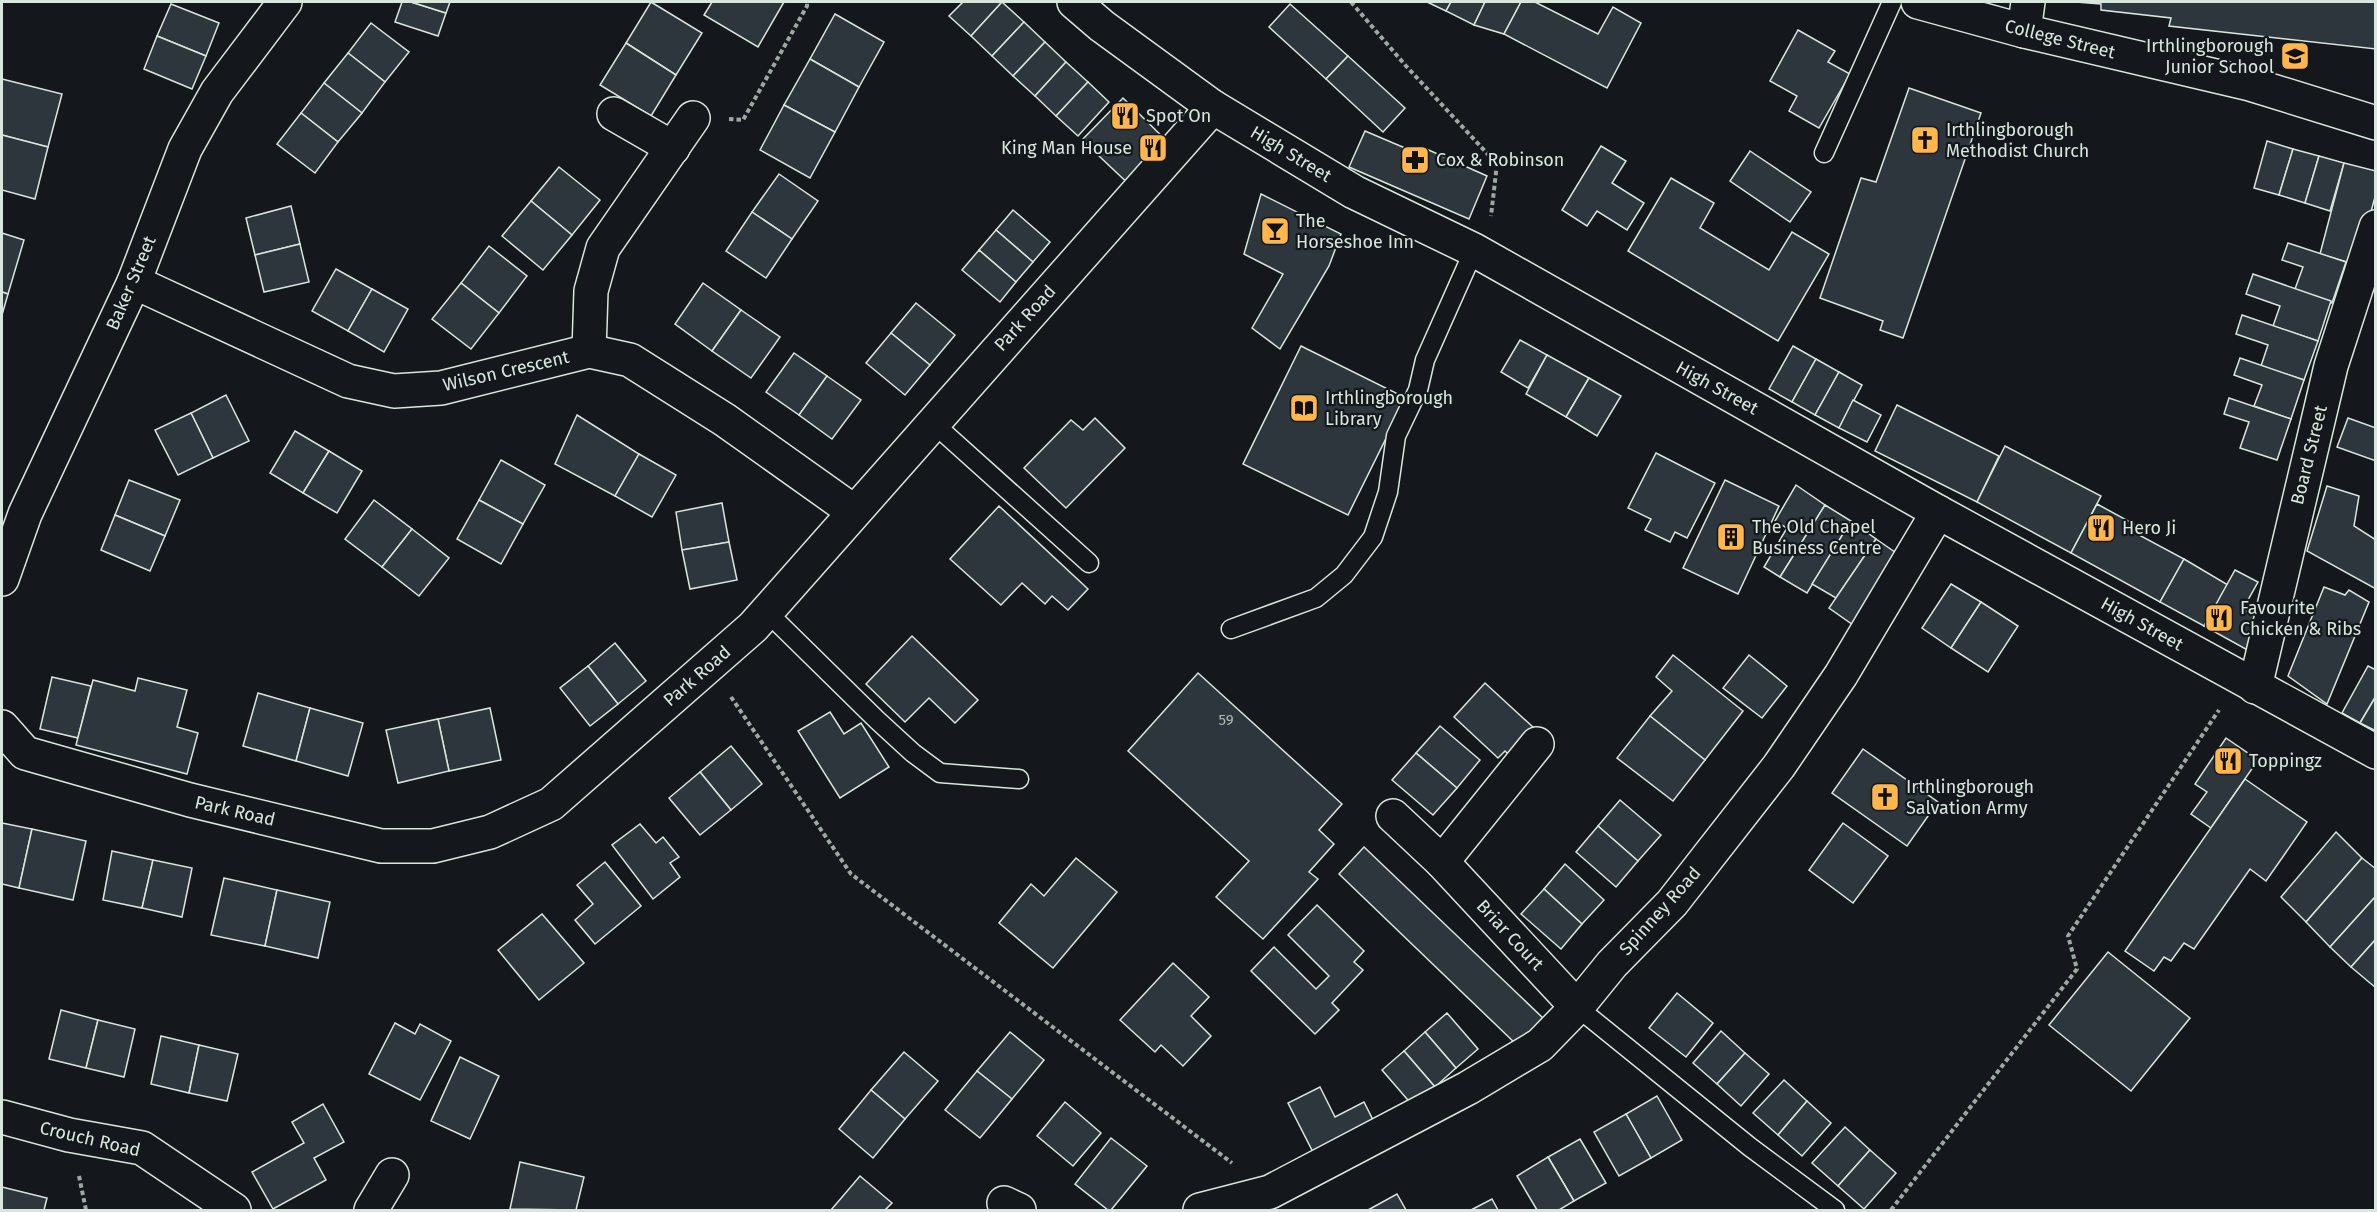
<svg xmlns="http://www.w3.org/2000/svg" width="2377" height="1212" viewBox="0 0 2377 1212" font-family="'Fira Sans',sans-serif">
  <rect width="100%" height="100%" fill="#14181c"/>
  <g fill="#2c363c" stroke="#d8e6dc" stroke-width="1.5">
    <polygon points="402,2 411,2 446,13 438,36 395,22"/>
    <polygon points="411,2 450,2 446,13"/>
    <polygon points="651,2 702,33 676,75 626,43"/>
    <polygon points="712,2 784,2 758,47 704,15"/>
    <polygon points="963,2 1002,2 971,36 949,16"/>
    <polygon points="1002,2 1024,22 992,56 971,36"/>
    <polygon points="1427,2 1451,2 1446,11"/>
    <polygon points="1451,2 1485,2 1474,25 1446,11"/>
    <polygon points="1485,2 1521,2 1504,34 1474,25"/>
    <polygon points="1521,2 1535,2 1598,34 1613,7 1641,23 1607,88 1504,34"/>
    <polygon points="2076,2 2376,2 2376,49 2169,26 2171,18 2101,10 2101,4"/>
    <polygon points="171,4 219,23 206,56 157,36"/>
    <polygon points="1290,4 1348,56 1326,79 1269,27"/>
    <polygon points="835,14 884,42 859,87 810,59"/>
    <polygon points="1024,22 1045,42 1013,76 992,56"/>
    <polygon points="371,23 409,52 385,82 348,53"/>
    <polygon points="1798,30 1835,51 1828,62 1850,74 1819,128 1789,111 1797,96 1770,81"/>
    <polygon points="157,36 206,56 192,89 144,69"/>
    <polygon points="1045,42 1066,62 1035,96 1013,76"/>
    <polygon points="626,43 676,75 651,116 600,85"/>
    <polygon points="348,53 385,82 362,113 324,83"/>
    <polygon points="1348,56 1405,108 1383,132 1326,79"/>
    <polygon points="810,59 859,87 835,132 784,105"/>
    <polygon points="1066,62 1088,82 1056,116 1035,96"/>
    <polygon points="2,79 62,94 48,147 2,135"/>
    <polygon points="1088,82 1109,102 1078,136 1056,116"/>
    <polygon points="324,83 362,113 338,142 301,113"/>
    <polygon points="1909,88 1981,113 1903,338 1880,330 1883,321 1820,298 1861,178 1876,182"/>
    <polygon points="1123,98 1174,148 1134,189 1082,140"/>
    <polygon points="784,105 835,132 810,178 760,150"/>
    <polygon points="301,113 338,142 315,173 277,144"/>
    <polygon points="1365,131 1419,154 1422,147 1487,176 1469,219 1349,167"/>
    <polygon points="2,135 48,147 35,199 2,190"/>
    <polygon points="2267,141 2293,149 2279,195 2254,188"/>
    <polygon points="1601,146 1626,161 1612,183 1644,203 1627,230 1597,211 1587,226 1562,210"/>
    <polygon points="2293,149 2319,156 2305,203 2279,195"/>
    <polygon points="1750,151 1811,192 1790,222 1730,181"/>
    <polygon points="2319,156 2344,163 2330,211 2305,203"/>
    <polygon points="2344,163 2376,171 2376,193 2357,265 2320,254"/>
    <polygon points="559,167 600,200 572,235 531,201"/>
    <polygon points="779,174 818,201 792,239 752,212"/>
    <polygon points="1671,178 1714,203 1700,228 1769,270 1792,232 1829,254 1778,341 1628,251"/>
    <polygon points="1261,194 1341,234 1329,266 1280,349 1252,328 1283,274 1244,254"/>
    <polygon points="531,201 572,235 543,270 502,236"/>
    <polygon points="291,206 300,244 255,255 246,218"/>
    <polygon points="1013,210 1050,242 1033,262 996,230"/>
    <polygon points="752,212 792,239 766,278 726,251"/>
    <polygon points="996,230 1033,262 1016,282 979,250"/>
    <polygon points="2,233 24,240 8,294 2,292"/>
    <polygon points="2288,243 2346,262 2332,303 2295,289 2303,267 2282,260"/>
    <polygon points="300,244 309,282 264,292 255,255"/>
    <polygon points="489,246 527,276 499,313 461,283"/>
    <polygon points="979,250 1016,282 1000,302 962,270"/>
    <polygon points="336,269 372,289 348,331 312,311"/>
    <polygon points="2253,274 2331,301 2318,341 2273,326 2280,306 2246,294"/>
    <polygon points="461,283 499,313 471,349 432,319"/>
    <polygon points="703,283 741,310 712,351 675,324"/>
    <polygon points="372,289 408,309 384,352 348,331"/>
    <polygon points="2,292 8,294 2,315"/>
    <polygon points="916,303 955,335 930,365 891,333"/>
    <polygon points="741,310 780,337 751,378 712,351"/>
    <polygon points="2242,315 2318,341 2304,380 2261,366 2268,345 2236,334"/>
    <polygon points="891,333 930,365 905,395 866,363"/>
    <polygon points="1520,340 1547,355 1528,388 1501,372"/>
    <polygon points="1301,346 1406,398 1348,515 1243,464"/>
    <polygon points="1793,346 1816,359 1792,402 1769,389"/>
    <polygon points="794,353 827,376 799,415 766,392"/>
    <polygon points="1547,355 1589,378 1566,417 1526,394"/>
    <polygon points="2240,358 2304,380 2291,419 2254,406 2262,385 2234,375"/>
    <polygon points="1816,359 1839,372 1815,415 1792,402"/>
    <polygon points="1839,372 1862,385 1839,428 1815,415"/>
    <polygon points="827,376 861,400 832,439 799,415"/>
    <polygon points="1589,378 1621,396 1597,436 1566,417"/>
    <polygon points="226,395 249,441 213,458 191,413"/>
    <polygon points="2229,398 2291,419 2277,460 2240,448 2249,422 2224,414"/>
    <polygon points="1853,400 1881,415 1867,442 1839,428"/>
    <polygon points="1897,405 1999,456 1977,502 1875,451"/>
    <polygon points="191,413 213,458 178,475 155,430"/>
    <polygon points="577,415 639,454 615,496 555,464"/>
    <polygon points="1095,418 1125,448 1066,508 1024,468 1071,420 1083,430"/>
    <polygon points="2348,418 2376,428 2376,461 2337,447"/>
    <polygon points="295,431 329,451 303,493 270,473"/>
    <polygon points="2005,446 2101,496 2071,553 1977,502"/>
    <polygon points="329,451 362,471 337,513 303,493"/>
    <polygon points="1656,453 1715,483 1687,538 1675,532 1670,542 1645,530 1651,519 1628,508"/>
    <polygon points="639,454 676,475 652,517 615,496"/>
    <polygon points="501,460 545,485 523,524 479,500"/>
    <polygon points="129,480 180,500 165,536 115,515"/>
    <polygon points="1725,480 1779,506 1738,594 1683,568"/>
    <polygon points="1796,485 1825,505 1780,577 1764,567 1787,528 1775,521"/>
    <polygon points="2327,486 2359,496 2354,526 2376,540 2376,589 2307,551"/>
    <polygon points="374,500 412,529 382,567 345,539"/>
    <polygon points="479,500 523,524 501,564 457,539"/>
    <polygon points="722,503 729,542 682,550 676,512"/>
    <polygon points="2097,504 2143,529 2139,535 2184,559 2160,602 2071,553"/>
    <polygon points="1825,505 1851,521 1807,593 1780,577"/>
    <polygon points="999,506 1088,589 1068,610 1052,596 1045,604 1022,583 1001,605 950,559"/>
    <polygon points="115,515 165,536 150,571 101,550"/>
    <polygon points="1851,521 1876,539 1836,598 1812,584"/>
    <polygon points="412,529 449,558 419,596 382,567"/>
    <polygon points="1876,539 1902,557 1856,627 1829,608"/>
    <polygon points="729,542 737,580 690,589 682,550"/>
    <polygon points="2184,559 2228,585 2204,626 2160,602"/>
    <polygon points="2235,570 2258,582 2243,609 2267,623 2251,652 2204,626"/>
    <polygon points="1951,584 1981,602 1951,648 1922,628"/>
    <polygon points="2324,587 2345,595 2349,590 2369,602 2327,704 2288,676"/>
    <polygon points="1981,602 2018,626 1988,672 1951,648"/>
    <polygon points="912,636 978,700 955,723 929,698 905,722 866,684"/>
    <polygon points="615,643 646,681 618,704 588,666"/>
    <polygon points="1673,655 1743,711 1705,760 1650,716 1672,691 1656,677"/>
    <polygon points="1749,655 1787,686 1762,718 1723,688"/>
    <polygon points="588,666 618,704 590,726 560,688"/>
    <polygon points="2368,666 2376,670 2376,696 2360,723 2342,713"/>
    <polygon points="1198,673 1342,804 1319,830 1334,844 1309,872 1318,879 1263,939 1216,897 1249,861 1128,751"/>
    <polygon points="52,677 91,686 78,738 40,729"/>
    <polygon points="138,678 187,690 177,727 198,733 187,774 76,745 93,680 135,691"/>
    <polygon points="1485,683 1534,728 1509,755 1505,751 1498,758 1454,717"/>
    <polygon points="258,693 310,708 296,761 243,746"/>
    <polygon points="2376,696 2376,731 2360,723"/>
    <polygon points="310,708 363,723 348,776 296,761"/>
    <polygon points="490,708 501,760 449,771 438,719"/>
    <polygon points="830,712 844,734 861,723 889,767 840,798 798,731"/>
    <polygon points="1650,716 1705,760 1673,801 1617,758"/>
    <polygon points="438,719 449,771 398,783 386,730"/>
    <polygon points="1440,726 1480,760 1457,788 1416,753"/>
    <polygon points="2226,738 2258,760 2211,828 2191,814 2207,792 2195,784"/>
    <polygon points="731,746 762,784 731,810 700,772"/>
    <polygon points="1863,749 1938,802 1907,846 1832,793"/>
    <polygon points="1416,753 1457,788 1433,815 1392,780"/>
    <polygon points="700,772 731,810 700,835 669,798"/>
    <polygon points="2245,779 2307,822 2266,881 2250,869 2194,949 2184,943 2171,961 2164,957 2154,971 2125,951"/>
    <polygon points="1620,800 1661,835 1638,861 1598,826"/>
    <polygon points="2,823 32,829 19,888 2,884"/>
    <polygon points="1843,823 1888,856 1853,903 1809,870"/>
    <polygon points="640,824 656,843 663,837 679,857 670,863 680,877 653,899 612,845"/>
    <polygon points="1598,826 1638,861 1616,887 1576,852"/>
    <polygon points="32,829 86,841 73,900 19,888"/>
    <polygon points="2336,832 2362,858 2306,922 2281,897"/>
    <polygon points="1364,847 1544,1019 1518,1046 1339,874"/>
    <polygon points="112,851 153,860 142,908 103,900"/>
    <polygon points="1076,858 1117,892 1053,968 999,923 1031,884 1044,896"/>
    <polygon points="2362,858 2376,869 2376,896 2330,947 2306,922"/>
    <polygon points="153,860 192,868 182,917 142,908"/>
    <polygon points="605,862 641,906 595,944 575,920 593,904 577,885"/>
    <polygon points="1565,864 1604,900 1582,924 1544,889"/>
    <polygon points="224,878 277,890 265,946 211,935"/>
    <polygon points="1544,889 1582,924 1561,949 1521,914"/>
    <polygon points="277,890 330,902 318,958 265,946"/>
    <polygon points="2376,896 2376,939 2351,967 2330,947"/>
    <polygon points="1317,905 1364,951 1354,962 1363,970 1332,1003 1339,1010 1315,1034 1251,971 1274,947 1316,989 1329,976 1288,935"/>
    <polygon points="542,914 584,963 539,1000 498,950"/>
    <polygon points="2376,939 2376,988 2351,967"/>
    <polygon points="2108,952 2190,1018 2131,1091 2049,1025"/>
    <polygon points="1173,963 1209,997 1191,1016 1211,1036 1183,1066 1161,1045 1155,1052 1120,1020"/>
    <polygon points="1677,993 1713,1023 1686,1057 1649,1028"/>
    <polygon points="61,1010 98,1020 86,1068 49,1059"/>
    <polygon points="1447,1013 1478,1049 1456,1068 1425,1032"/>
    <polygon points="98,1020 135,1029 124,1077 86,1068"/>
    <polygon points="395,1023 415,1034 420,1024 451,1041 420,1100 369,1074"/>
    <polygon points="1721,1031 1745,1053 1717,1084 1693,1063"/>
    <polygon points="1010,1032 1044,1060 1012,1099 977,1071"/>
    <polygon points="1425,1032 1456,1068 1435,1087 1404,1051"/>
    <polygon points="161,1036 199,1045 189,1093 151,1084"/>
    <polygon points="199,1045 238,1054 227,1101 189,1093"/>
    <polygon points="1404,1051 1435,1087 1413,1106 1382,1070"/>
    <polygon points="904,1052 938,1081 905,1119 871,1090"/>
    <polygon points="1745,1053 1769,1074 1741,1106 1717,1084"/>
    <polygon points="460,1057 499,1076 470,1139 431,1121"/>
    <polygon points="977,1071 1012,1099 980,1138 945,1110"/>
    <polygon points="1784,1080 1807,1101 1778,1135 1753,1113"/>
    <polygon points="1320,1087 1335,1117 1364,1102 1377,1128 1316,1158 1288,1103"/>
    <polygon points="871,1090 905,1119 873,1158 839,1129"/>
    <polygon points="1657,1096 1682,1140 1651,1158 1626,1114"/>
    <polygon points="1807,1101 1831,1123 1802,1156 1778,1135"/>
    <polygon points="1065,1102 1101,1133 1073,1166 1037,1136"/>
    <polygon points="323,1104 344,1142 314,1158 326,1180 273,1209 252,1172 304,1143 292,1122"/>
    <polygon points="1626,1114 1651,1158 1619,1176 1594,1132"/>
    <polygon points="1845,1127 1870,1150 1838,1186 1812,1163"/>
    <polygon points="1111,1138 1147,1166 1111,1210 1108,1210 1075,1184"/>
    <polygon points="1580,1139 1606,1183 1574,1201 1548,1157"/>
    <polygon points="1870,1150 1896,1173 1864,1209 1838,1186"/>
    <polygon points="1548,1157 1574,1201 1559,1210 1537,1210 1517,1176"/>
    <polygon points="520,1162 584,1177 576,1210 510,1209"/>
    <polygon points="860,1176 892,1203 885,1210 831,1210"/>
    <polygon points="2,1187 47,1198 44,1210 2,1210"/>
    <polygon points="1397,1194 1406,1210 1368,1210"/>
    <polygon points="1492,1199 1498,1210 1471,1210"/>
  </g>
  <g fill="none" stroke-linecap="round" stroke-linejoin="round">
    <g stroke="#d8e6dc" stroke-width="21">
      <g id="lane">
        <polyline points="1824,153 1892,2"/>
        <polyline points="932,422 1089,563"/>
        <polyline points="766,611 877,720 913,753 940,773 1019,779"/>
        <polyline points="1231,629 1316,598 1344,575 1373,537 1388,492 1396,436 1418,390 1425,360 1474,250"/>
        <polyline points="1577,1007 1750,1147 1835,1210"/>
      </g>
    </g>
    <g stroke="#d8e6dc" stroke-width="36">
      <g id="street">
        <polyline points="1918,2 2024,31 2250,84 2376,123"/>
        <polyline points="2024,31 2028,2"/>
        <polyline points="614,114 673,148"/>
        <polyline points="134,282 348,381 394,391 441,388 589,351 630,360 725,420 853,511"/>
        <polyline points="589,351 591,291 603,248 693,118"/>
        <polyline points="2,579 25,514 134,282 185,149 217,92 285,2"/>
        <polyline points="2255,687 2331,366 2376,227"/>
        <polyline points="2,727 25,753 190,800 381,846 433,846 490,832 551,804 753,627 1213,107"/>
        <polyline points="1393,816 1442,862 1577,1007"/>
        <polyline points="1442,862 1537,744"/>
        <polyline points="2,1117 69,1135 142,1148 234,1210"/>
        <polyline points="1004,1203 1019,1210"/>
        <polyline points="371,1210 392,1175"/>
        <polyline points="1200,1210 1270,1192 1468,1088 1540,1045 1577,1007 1612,964 1672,903 1779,766 1841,675 1938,512"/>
      </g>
    </g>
    <g stroke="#d8e6dc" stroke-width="36">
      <polyline id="secondary" points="1074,2 1102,26 1213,107 1354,192 1474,250 1938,512 2376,752"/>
    </g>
    <g stroke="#9da8a2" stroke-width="4" stroke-dasharray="4.5 3" stroke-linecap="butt">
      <polyline points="1351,2 1406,66 1497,164 1491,216"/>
      <polyline points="729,119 743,120 807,6 807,2"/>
      <polyline points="731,697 851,874 1232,1163"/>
      <polyline points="79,1176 86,1210"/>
      <polyline points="1891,1210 2077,969 2068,936 2219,710"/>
    </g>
    <use href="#lane" stroke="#14181c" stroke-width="18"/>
    <use href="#street" stroke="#14181c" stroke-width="33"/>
    <use href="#secondary" stroke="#14181c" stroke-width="33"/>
  </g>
  <defs>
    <g id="school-square" transform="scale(1.5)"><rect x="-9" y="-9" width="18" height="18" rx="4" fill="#ffb74d" stroke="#14181c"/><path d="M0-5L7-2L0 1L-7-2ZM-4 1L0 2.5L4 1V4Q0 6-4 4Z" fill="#111"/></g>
    <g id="restaurant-square" transform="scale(1.5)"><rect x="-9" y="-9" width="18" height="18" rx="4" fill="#ffb74d" stroke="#14181c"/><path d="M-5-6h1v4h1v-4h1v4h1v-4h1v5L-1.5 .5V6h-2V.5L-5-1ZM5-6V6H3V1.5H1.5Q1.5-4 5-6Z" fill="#111"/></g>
    <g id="church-square" transform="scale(1.5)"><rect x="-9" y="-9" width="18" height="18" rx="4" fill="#ffb74d" stroke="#14181c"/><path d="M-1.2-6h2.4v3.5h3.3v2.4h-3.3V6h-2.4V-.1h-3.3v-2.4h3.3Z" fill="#111"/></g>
    <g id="pharmacy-square" transform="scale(1.5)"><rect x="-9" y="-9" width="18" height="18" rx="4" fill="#ffb74d" stroke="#14181c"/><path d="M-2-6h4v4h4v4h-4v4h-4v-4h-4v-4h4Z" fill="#111"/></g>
    <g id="bar-square" transform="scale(1.5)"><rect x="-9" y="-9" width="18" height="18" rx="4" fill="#ffb74d" stroke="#14181c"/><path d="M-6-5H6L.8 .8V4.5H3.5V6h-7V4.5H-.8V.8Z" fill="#111"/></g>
    <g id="library-square" transform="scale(1.5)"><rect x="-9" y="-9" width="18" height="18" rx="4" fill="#ffb74d" stroke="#14181c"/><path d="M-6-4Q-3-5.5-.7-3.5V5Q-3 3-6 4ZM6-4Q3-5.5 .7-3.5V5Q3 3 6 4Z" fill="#111"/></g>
    <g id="building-square" transform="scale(1.5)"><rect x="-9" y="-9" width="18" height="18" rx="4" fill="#ffb74d" stroke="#14181c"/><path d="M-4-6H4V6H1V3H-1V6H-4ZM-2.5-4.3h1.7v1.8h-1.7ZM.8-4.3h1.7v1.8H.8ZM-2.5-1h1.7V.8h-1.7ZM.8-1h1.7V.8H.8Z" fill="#111"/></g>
  </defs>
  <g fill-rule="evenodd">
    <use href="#school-square" x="2295" y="56"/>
    <use href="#restaurant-square" x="1125" y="116"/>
    <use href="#church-square" x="1925" y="140"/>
    <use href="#restaurant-square" x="1153" y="148"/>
    <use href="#pharmacy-square" x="1415" y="160"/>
    <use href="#bar-square" x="1275" y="231"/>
    <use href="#library-square" x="1304" y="408"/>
    <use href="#restaurant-square" x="2101" y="528"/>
    <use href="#building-square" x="1731" y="537"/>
    <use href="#restaurant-square" x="2219" y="618"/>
    <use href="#restaurant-square" x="2228" y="761"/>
    <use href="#church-square" x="1885" y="797"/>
  </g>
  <g text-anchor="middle" stroke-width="4.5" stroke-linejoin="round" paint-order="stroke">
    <g font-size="15" fill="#adbab4">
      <text x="1226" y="725">59</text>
    </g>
    <g font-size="18" fill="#d8e6dc" stroke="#14181c">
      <text transform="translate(2060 39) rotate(14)" y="6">College Street</text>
      <text transform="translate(1291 154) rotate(31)" y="6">High Street</text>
      <text transform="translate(131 283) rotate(-67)" y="6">Baker Street</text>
      <text transform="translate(1025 318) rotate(-48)" y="6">Park Road</text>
      <text transform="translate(506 371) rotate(-13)" y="6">Wilson Crescent</text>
      <text transform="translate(1717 388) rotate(29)" y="6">High Street</text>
      <text transform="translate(2309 455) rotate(-76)" y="6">Board Street</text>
      <text transform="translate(2142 624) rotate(29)" y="6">High Street</text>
      <text transform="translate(697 676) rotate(-41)" y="6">Park Road</text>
      <text transform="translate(235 811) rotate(13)" y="6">Park Road</text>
      <text transform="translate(1660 911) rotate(-48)" y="6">Spinney Road</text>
      <text transform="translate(1510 935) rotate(47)" y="6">Briar Court</text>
      <text transform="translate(90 1139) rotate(13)" y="6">Crouch Road</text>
    </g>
    <g font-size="18" fill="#d8e6dc" stroke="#14181c" text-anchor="start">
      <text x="2274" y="52" text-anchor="end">Irthlingborough<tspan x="2274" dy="21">Junior School</tspan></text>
      <text x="1146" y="122">Spot On</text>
      <text x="1946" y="136">Irthlingborough<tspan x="1946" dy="21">Methodist Church</tspan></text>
      <text x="1132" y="154" text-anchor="end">King Man House</text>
      <text x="1436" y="166">Cox &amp; Robinson</text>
      <text x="1296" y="227">The<tspan x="1296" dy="21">Horseshoe Inn</tspan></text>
      <text x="1325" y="404">Irthlingborough<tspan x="1325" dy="21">Library</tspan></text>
      <text x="1752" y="533">The Old Chapel<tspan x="1752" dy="21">Business Centre</tspan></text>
      <text x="2122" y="534">Hero Ji</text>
      <text x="2240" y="614">Favourite<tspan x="2240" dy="21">Chicken &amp; Ribs</tspan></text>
      <text x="2249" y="767">Toppingz</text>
      <text x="1906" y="793">Irthlingborough<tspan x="1906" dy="21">Salvation Army</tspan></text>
    </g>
  </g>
  <rect width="2377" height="1212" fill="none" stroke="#d8e6dc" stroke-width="6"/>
</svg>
